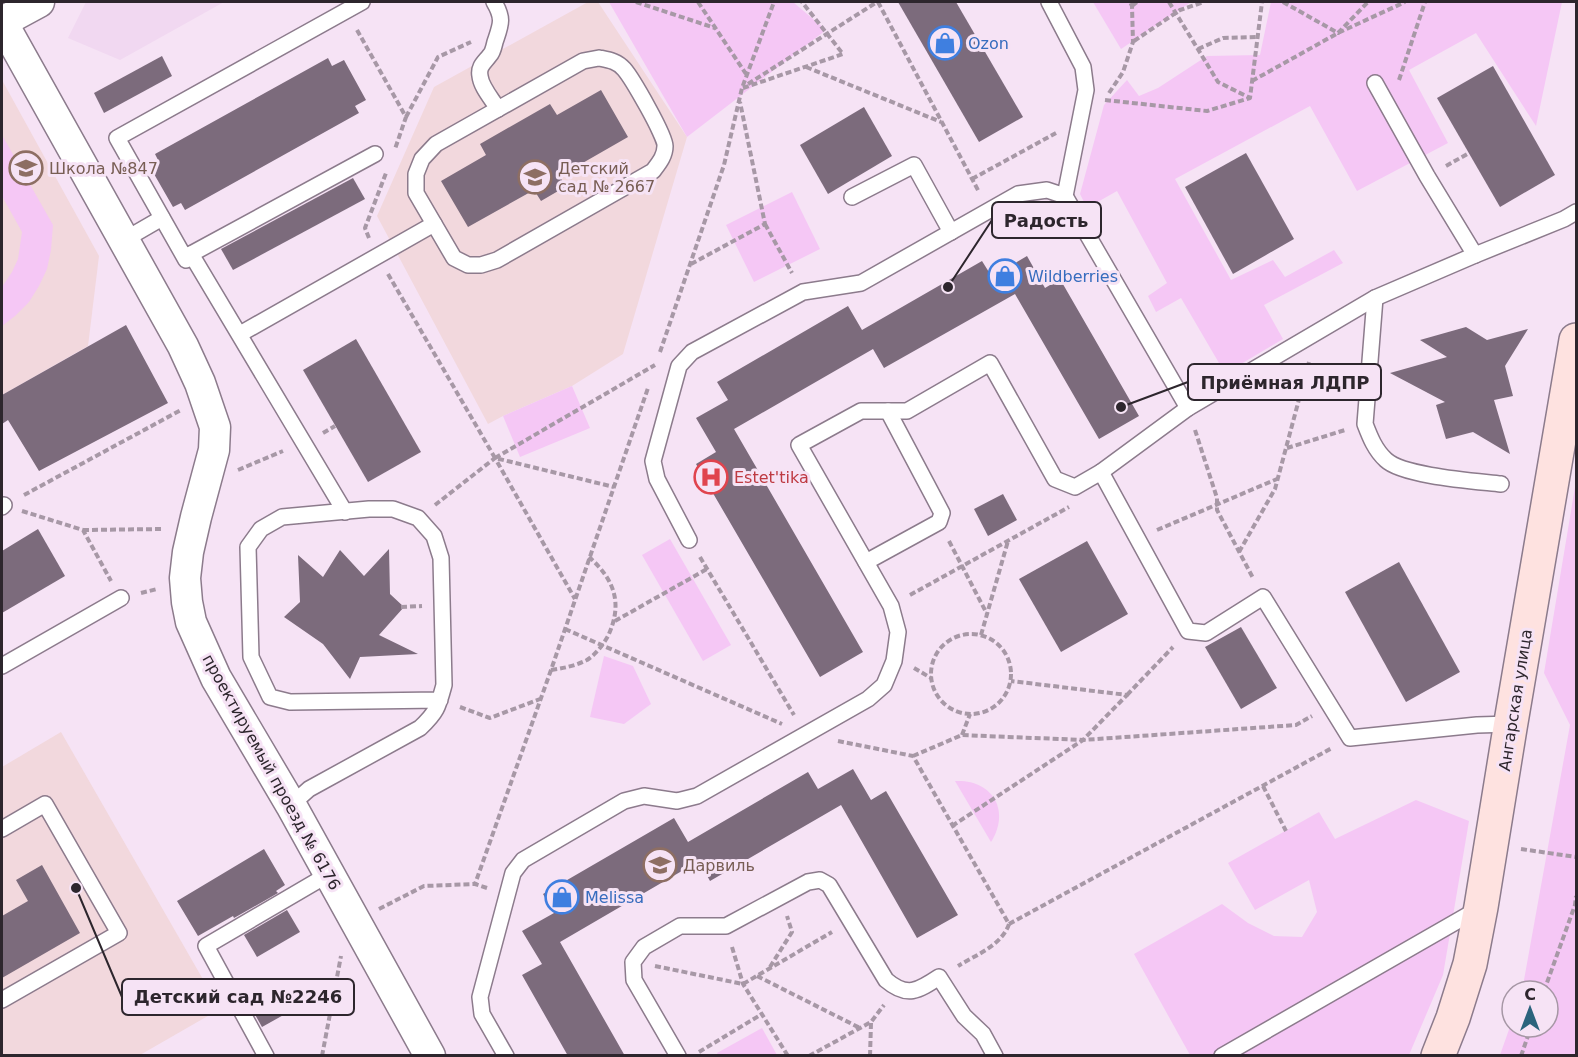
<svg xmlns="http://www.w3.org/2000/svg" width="1578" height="1057" viewBox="0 0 1578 1057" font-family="'DejaVu Sans',sans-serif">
  <rect width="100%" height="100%" fill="#f6e3f5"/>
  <polygon fill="#f1d8f1" points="86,2 224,2 120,60 68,38"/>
  <g fill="#f2d8dd">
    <polygon points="588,2 598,2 687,137 623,354 572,386 503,416 488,424 377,216 434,87"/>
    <polygon points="2,80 99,256 88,346 2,395"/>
    <polygon points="61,732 220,1009 140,1055 2,1055 2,767"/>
  </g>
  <g fill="#f5c7f5">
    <polygon points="609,2 793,2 826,30 687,137"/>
    <polygon points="1093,2 1191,2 1121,49"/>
    <polygon points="1271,2 1562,2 1536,126 1476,33 1409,70 1448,143 1357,191 1310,106 1175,179 1231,280 1273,260 1285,277 1334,250 1343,263 1264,305 1283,339 1199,389 1194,380 1219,363 1181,298 1156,312 1148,296 1167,283 1117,191 1087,208 1080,194 1104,105 1127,80 1139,96 1158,88 1207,56 1260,55"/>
    <polygon points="2,135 53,225 51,250 47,269 39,286 29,302 15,316 2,326 2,287 12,272 18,259 22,232 2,196"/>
    <polygon points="792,192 820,249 754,282 726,225"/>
    <polygon points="572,386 590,428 520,457 503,416"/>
    <polygon points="1576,481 1576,1055 1500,1055 1512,1021 1512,1027 1548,1027 1548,991 1522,991 1570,725 1544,673"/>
    <polygon points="670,539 731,645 703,661 642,555"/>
    <polygon points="604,656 633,666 651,704 624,724 590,717"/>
    <path d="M955 781C992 779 1011 810 991 842Z"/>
    <polygon points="1416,800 1469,821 1443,975 1409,1055 1190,1055 1134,954 1222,904 1248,923 1274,936 1302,937 1317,912 1309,880 1255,910 1228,863 1319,812 1335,839"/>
    <polygon points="762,1028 777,1055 718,1055 717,1053"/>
  </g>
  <g fill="#7c6b7c">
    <polygon points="898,2 956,2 1023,117 979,142"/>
    <polygon points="162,56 172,76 104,113 94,93"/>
    <polygon points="328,58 332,66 344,60 366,100 355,106 359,113 185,210 181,203 173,207 150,167 159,162 155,154"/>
    <polygon points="1493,66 1555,175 1500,207 1437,98"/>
    <polygon points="601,90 628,137 560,176 565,187 541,201 534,190 468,227 441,181 486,155 480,144 550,104 557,115"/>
    <polygon points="864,107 892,156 828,194 800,145"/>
    <polygon points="1246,153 1294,239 1233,274 1185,187"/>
    <polygon points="353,178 365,199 233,270 221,249"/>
    <polygon points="1027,256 1045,288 1060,279 1139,416 1099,439 1015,294 884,368 873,349 734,429 863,652 820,677 696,464 716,452 696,418 728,400 717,382 848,306 862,330 982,261 992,277"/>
    <polygon points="126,325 168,403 39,471 8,420 2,424 2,395"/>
    <polygon points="1466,327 1487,340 1528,329 1505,366 1513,396 1494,400 1510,454 1473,432 1446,439 1436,405 1445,402 1390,373 1447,357 1420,340"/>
    <polygon points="356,339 421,452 368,482 303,370"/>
    <polygon points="1003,494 1017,520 988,536 974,509"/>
    <polygon points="38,529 65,576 2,613 2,551"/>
    <polygon points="1087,541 1128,614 1061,652 1019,579"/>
    <polygon points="389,549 390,594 404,607 379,635 418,654 360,657 350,679 323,644 284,617 300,602 298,555 323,577 340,550 364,576"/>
    <polygon points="1399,562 1460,672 1406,702 1345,592"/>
    <polygon points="1241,627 1277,688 1241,709 1205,647"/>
    <polygon points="853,769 871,800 886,791 958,915 917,938 841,805 710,881 699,861 560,942 625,1056 568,1056 522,975 542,964 522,931 554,913 543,894 674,818 688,842 808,772 818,789"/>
    <polygon points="264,849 285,885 276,891 278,893 234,918 233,916 198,936 177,901"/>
    <polygon points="42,865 80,933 2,978 2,916 28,901 16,880"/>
    <polygon points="287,910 300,932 257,957 244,935"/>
    <polygon points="282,983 296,1008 262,1027 248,1002"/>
  </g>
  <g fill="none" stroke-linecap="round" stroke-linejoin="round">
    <g stroke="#8c7b8c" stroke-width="18">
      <g id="lane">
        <polyline points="362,2 117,138 186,260 191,254 375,154"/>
        <path d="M494 2C504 19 501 24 495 42 494 46 493 52 490 55 485 62 478 66 480 76 481 87 492 99 498 109"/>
        <polyline points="1049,2 1083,67 1086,90 1065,196"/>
        <path d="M599 58C609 60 617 61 624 69 632 78 666 137 665 146 665 156 659 163 653 171L497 260 481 265H468L454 258 416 193V174L422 159 436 144 583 61Z"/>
        <polyline points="1375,83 1427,176 1475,255"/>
        <polyline points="852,197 914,165 951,232"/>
        <polyline points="124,240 162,218"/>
        <polyline points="191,254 345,512"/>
        <path d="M1375 298 1365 424C1370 437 1375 450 1386 460 1403 476 1475 481 1501 484"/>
        <polyline points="240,334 434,224"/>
        <polyline points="1101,472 1188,408 1375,298 1475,255 1564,219 1576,212"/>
        <polyline points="2,507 4,505"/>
        <polyline points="689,540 657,479 653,461 679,366 692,352 803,292 861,283 1018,194 1047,190 1065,196 1188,408"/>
        <polyline points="866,562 939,522 942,513 888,411"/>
        <polyline points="2,666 121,598"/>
        <path d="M291 805 309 789 420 728C437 712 438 707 444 685L441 558 434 536 418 518 393 509H369L282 517 261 529 248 547 251 657 270 697 290 702 440 700"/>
        <polyline points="2,829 45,804 119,933 2,1000"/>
        <polyline points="266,1056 206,946 329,874"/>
        <polyline points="506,1056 482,1014 480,997 513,873 523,860 624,801 644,796 677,801 697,796 868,699 884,685 894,661 898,632 891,606 799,445 861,411 907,411 990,363 1055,479 1075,487 1101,472 1188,631 1206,633 1263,597 1350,738 1477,725 1511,724"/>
        <path d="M678 1056 634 980 633 962 644 947 680 926H726L808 882 820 880 829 885 886 980C907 998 918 991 939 977L964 1016 983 1034 995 1056"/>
        <polyline points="1222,1056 1480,908"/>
      </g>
    </g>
    <g stroke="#8c7b8c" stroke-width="33">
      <g id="street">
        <polyline points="2,22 183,346 200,383 215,427 214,450 196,517 188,552 185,578 187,602 191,622 216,678 291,805 430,1056"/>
        <polyline points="2,22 39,2"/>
      </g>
    </g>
    <g stroke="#8c7b8c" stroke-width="36">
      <polyline id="secondary" points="1438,1056 1453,1018 1470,964 1481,907 1510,728 1576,340"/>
    </g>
    <g stroke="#a798a6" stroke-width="4" stroke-dasharray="6 3" stroke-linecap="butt">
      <polyline points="636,2 715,28"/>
      <polyline points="698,2 746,74"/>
      <polyline points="878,2 979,192"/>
      <polyline points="1169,2 1218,82 1250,98"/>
      <polyline points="1283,2 1338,33 1368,2"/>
      <polyline points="1132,6 1137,2"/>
      <polyline points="357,30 406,117 395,149"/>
      <polyline points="1134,41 1180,10 1204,2"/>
      <polyline points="1198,49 1223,38 1257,37"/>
      <polyline points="806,67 941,122"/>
      <polyline points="1399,80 1425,2"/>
      <polyline points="1252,81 1338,33 1405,2"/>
      <polyline points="748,84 877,2"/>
      <polyline points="743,88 843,54 802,2"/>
      <polyline points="1109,93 1123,72 1133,42 1132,6 1130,2"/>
      <polyline points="1105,100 1207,111 1250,98 1262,2"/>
      <polyline points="406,117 438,57 471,42"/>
      <polyline points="1446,166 1469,153"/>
      <polyline points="972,179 1056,133"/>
      <polyline points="765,224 792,273"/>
      <polyline points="369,238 365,228 386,173"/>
      <polyline points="691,264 765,224 740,102"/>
      <polyline points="388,274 495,458 614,487"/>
      <polyline points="660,352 724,165 742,88 774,2"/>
      <polyline points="1195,430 1217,498 1217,510 1253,578"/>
      <polyline points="323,433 335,426"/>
      <polyline points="1287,448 1345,430"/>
      <polyline points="495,458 655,365"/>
      <polyline points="238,470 283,451"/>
      <polyline points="24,495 181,410"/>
      <polyline points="435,505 495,458 575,599"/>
      <polyline points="22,511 83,530 111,581"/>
      <polyline points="83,530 163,529"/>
      <polyline points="1157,530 1277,479"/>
      <polyline points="949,541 987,614"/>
      <polyline points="1239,552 1275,489 1309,362"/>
      <polyline points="700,557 794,715"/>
      <polyline points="141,593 157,589"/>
      <polyline points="910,595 1069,507"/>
      <polyline points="401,607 422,606"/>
      <polyline points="615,621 707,569"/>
      <polyline points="565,629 782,724"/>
      <circle cx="971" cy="674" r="40"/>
      <polyline points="981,635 1008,541"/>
      <polyline points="914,668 931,678"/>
      <path d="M551 670C564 668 575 666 587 660 596 654 603 645 608 636 623 604 615 580 589 557"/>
      <polyline points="1127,695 1173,647"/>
      <polyline points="460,707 490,718 540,699"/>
      <polyline points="962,735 970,714"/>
      <path d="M838 741 913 756 1009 924C1002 945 976 955 958 966"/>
      <polyline points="913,756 962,735 1083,740 1296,725 1312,716"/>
      <polyline points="1263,786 1286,831"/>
      <polyline points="952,826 1083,740 1127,695 1011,681"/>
      <polyline points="1521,849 1576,857"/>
      <polyline points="487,888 475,884 551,670 648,388"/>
      <polyline points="379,909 424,886 475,884"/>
      <polyline points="1009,924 1332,748"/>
      <polyline points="732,947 743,984 788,1056"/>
      <polyline points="655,966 743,984 832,932"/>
      <polyline points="770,967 792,932 787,916"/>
      <polyline points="757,976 860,1028"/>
      <polyline points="1544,991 1575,905 1576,896"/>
      <polyline points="699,1052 762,1014"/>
      <polyline points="322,1056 341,956"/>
      <polyline points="809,1056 871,1022 884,1005"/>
      <polyline points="870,1056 871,1023"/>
      <polyline points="1521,1056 1531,1027"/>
    </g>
    <use href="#lane" stroke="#fff" stroke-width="15"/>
    <use href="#street" stroke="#fff" stroke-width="30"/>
    <use href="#secondary" stroke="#fee2e0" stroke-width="33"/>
  </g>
  <defs>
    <g id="shop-ring" transform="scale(1.725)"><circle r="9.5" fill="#f6e3f5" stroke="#3f7fe0" stroke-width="1.5"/><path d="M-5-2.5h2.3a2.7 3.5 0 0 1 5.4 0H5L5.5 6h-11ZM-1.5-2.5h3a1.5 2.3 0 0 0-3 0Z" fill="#3f7fe0"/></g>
    <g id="school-ring" transform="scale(1.725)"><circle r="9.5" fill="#f6e3f5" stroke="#8d6e63" stroke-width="1.5"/><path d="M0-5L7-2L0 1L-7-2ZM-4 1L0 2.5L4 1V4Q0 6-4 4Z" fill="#8d6e63"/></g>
    <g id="hospital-ring" transform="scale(1.725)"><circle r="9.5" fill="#f6e3f5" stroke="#e0444e" stroke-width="1.5"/><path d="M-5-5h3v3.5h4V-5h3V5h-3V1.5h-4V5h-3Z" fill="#e0444e"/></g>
  </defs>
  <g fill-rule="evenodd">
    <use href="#shop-ring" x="945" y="43"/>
    <use href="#school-ring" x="26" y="168"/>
    <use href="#school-ring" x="535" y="177"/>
    <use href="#shop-ring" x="1005" y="276"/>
    <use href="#hospital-ring" x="711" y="477"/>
    <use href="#school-ring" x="660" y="865"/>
    <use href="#shop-ring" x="562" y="897"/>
  </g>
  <g text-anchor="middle" stroke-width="6" stroke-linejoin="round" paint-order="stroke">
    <g font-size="16" fill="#366cbe" stroke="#f6e3f5" text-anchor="start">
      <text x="968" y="49">Ozon</text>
      <text x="1028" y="282">Wildberries</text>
      <text x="585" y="903">Melissa</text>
    </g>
    <g font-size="16" fill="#785e54" stroke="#f6e3f5" text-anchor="start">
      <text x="49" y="174">Школа №847</text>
      <text x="558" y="174">Детский<tspan x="558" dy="18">сад № 2667</tspan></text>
      <text x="683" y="871">Дарвиль</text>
    </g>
    <g font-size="16" fill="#be3a42" stroke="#f6e3f5" text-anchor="start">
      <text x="734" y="483">Estet'tika</text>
    </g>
    <g font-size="16" fill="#2d262d" stroke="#f6e3f5">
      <text transform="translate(1515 700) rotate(-81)" y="6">Ангарская улица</text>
      <text transform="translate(272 772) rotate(61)" y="6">проектируемый проезд № 6176</text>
    </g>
  </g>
  <path fill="none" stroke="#2d262d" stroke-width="2" d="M948 287L992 220M1121 407L1188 382M76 888L122 997"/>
  <g fill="#2d262d" stroke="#f6e3f5" stroke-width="2">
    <circle cx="948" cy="287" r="6"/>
    <circle cx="1121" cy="407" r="6"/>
    <circle cx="76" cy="888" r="6"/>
  </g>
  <g fill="#f6e3f5" stroke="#2d262d" stroke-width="2">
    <rect x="992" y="202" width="109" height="36" rx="6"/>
    <rect x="1188" y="364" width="193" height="36" rx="6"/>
    <rect x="122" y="979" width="232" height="36" rx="6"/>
  </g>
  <g font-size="18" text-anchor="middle" font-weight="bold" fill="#2d262d">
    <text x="1046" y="227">Радость</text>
    <text x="1285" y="389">Приёмная ЛДПР</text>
    <text x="238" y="1003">Детский сад №2246</text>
  </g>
  <rect width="1578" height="1057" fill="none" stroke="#2d262d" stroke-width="6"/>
  <g transform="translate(1530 1009)"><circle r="28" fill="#f6e3f5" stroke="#a697a5" stroke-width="1.5"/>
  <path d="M0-4.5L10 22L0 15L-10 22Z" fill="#2b637d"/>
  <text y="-9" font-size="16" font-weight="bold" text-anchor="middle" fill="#2d262d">С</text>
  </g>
</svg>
